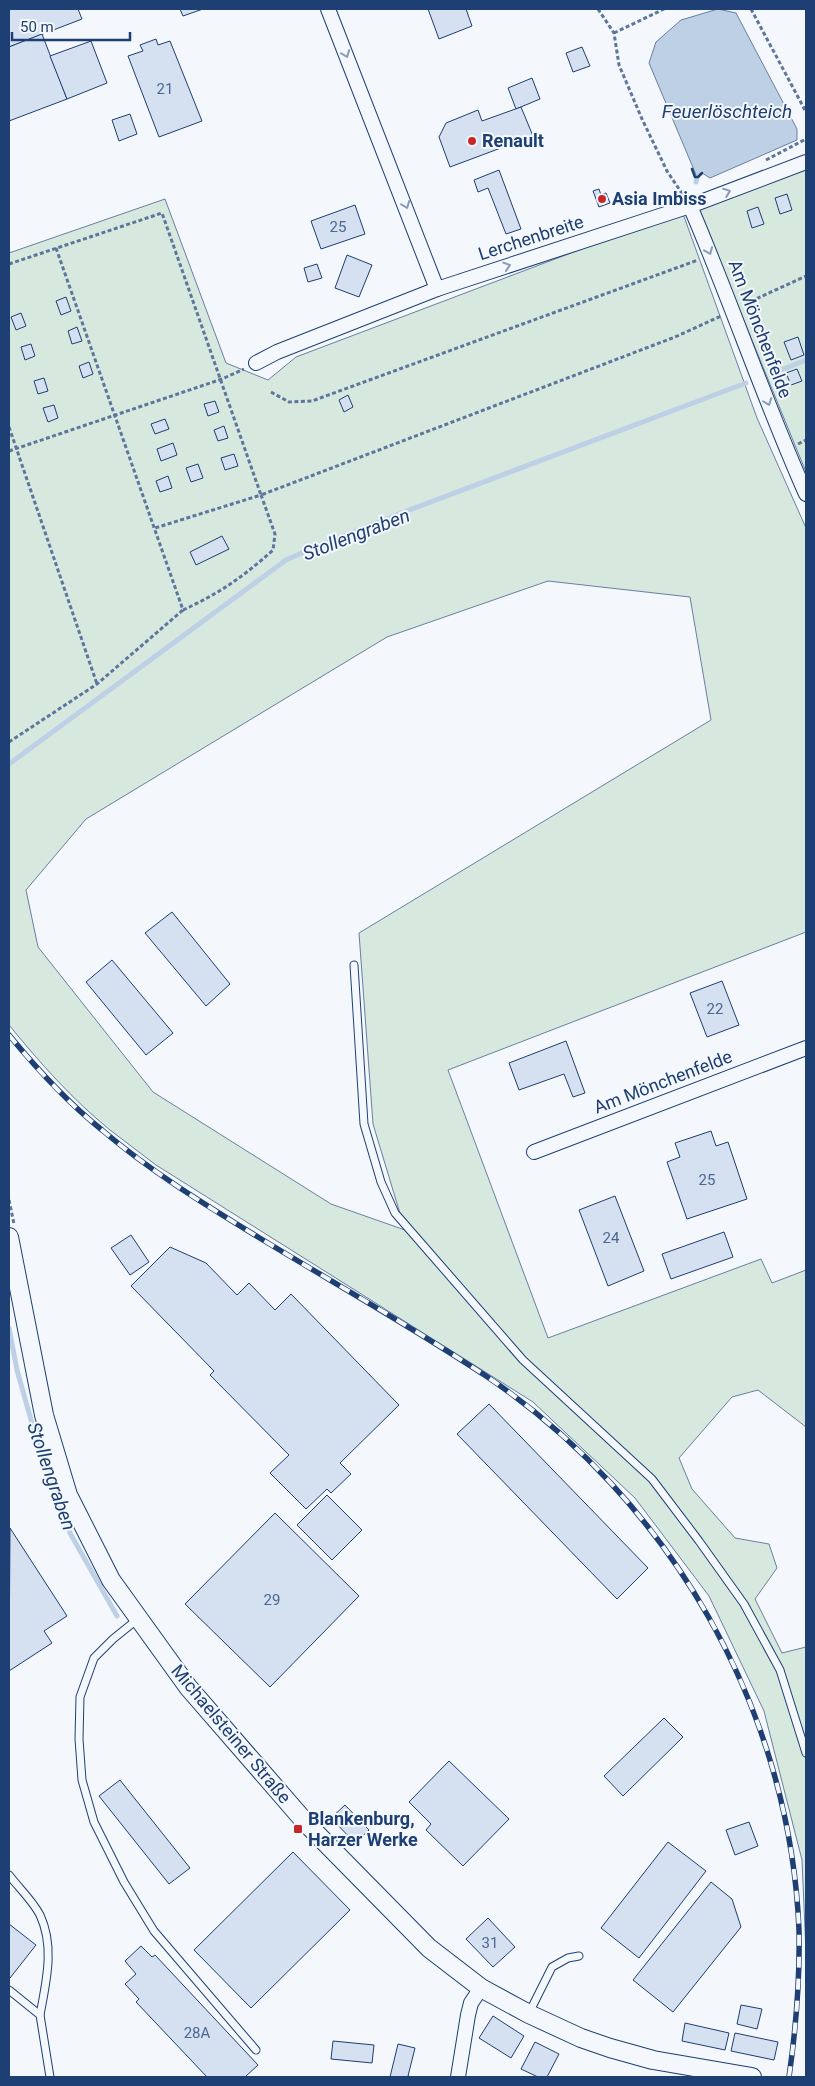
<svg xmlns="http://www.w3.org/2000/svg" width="815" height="2086" viewBox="0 0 815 2086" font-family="Roboto,sans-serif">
  <rect width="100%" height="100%" fill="#f4f7fb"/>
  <g fill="#d7e8df" stroke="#687fa3" fill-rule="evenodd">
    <polygon points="806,167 806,472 697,206"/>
    <path d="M165 199 226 363 268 380 296 357 682 211 757 418 806 528V932L448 1070 548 1338 761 1259 772 1283 806 1270V1427L758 1390 732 1397 679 1458 692 1489 735 1538 769 1544 777 1568 755 1599 782 1653 806 1647V1953L802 1860 764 1711 709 1596 635 1498 533 1402 156 1165C141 1153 125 1142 110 1130 72 1099 40 1063 9 1025V253ZM548 581 690 597 711 720 359 933 373 1124 405 1230 331 1204 153 1092 38 947 26 890 86 819 387 637Z"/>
  </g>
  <polygon fill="#bed0e5" stroke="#687fa3" points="718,9 736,13 797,129 797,140 710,178 702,173 697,177 649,63 656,42 681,20"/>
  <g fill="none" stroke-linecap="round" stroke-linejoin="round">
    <g stroke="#bed0e5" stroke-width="5">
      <polyline points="696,182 697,177"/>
      <polyline points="774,373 806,360"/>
      <polyline points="9,764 286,560 320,545 404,512 746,383"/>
      <polyline points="9,1328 17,1370 38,1445 70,1533 117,1616"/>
    </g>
  </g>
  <g fill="#d5e0f0" stroke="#1d3f73">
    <polygon points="9,9 78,9 82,19 9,47"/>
    <polygon points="180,9 203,9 183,16"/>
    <polygon points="428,9 466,9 472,26 439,39"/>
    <polygon points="42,34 67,99 9,121 9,47"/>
    <polygon points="156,39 158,45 170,41 202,121 159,137 128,56 143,51 140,45"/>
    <polygon points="91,41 107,83 67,99 50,56"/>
    <polygon points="582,47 590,66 573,72 566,53"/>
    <polygon points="532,78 540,99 516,109 508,88"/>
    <polygon points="521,107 533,136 450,167 439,137 446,123 478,110 482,121"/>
    <polygon points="130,114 137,134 119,141 112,120"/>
    <polygon points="499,170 521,229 506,234 488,188 478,192 474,180"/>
    <polygon points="599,189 601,195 606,193 610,203 599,207 593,191"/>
    <polygon points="787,194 792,210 780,214 775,198"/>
    <polygon points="355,205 365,234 321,249 311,221"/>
    <polygon points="758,207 764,224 752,228 747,211"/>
    <polygon points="347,255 372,265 359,297 335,288"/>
    <polygon points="317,264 322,278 308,282 304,268"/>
    <polygon points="66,297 71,311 61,315 56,301"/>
    <polygon points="21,313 26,326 16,330 11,317"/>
    <polygon points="77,327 82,341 72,344 68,331"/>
    <polygon points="798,337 804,355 791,360 784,342"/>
    <polygon points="31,344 35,356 25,360 21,347"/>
    <polygon points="89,362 93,374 83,378 79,366"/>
    <polygon points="797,369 802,381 791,385 786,373"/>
    <polygon points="44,378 48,391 38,394 34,381"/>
    <polygon points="348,395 353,407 344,412 339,400"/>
    <polygon points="215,401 219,412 208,416 204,404"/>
    <polygon points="54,405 58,418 48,422 43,408"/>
    <polygon points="165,419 169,429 155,434 151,424"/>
    <polygon points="224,426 228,438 218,441 214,430"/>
    <polygon points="173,443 177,455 161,461 157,449"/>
    <polygon points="234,454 238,466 225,470 221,458"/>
    <polygon points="198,464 203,478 191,482 186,468"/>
    <polygon points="168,476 172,488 160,492 156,481"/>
    <polygon points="222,536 229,549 196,565 190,552"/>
    <polygon points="172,912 230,984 206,1006 145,933"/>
    <polygon points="112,960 173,1033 146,1055 86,982"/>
    <polygon points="722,981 739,1025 707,1037 690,993"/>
    <polygon points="566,1041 585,1093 573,1097 564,1074 519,1090 509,1063"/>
    <polygon points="711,1131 716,1146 728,1142 747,1199 687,1219 667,1162 680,1157 675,1143"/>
    <polygon points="615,1196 644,1271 608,1286 579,1210"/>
    <polygon points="724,1232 733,1257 671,1279 662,1254"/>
    <polygon points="131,1235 149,1262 130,1275 111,1248"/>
    <polygon points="170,1247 206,1263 237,1295 249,1283 275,1310 291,1294 399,1405 340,1463 351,1474 331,1493 327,1489 306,1509 270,1473 289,1455 210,1375 214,1371 131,1286"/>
    <polygon points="489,1404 648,1568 617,1599 457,1434"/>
    <polygon points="327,1495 362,1530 332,1560 297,1525"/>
    <polygon points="275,1513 359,1596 270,1687 185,1604"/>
    <polygon points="10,1528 67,1616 44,1631 52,1643 9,1671"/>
    <polygon points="664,1718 683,1737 623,1796 604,1776"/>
    <polygon points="449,1761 509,1819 463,1866 426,1830 431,1824 409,1802"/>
    <polygon points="120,1780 190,1868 169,1884 99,1796"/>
    <polygon points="345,1805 369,1830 355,1843 331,1818"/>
    <polygon points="749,1822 758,1846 735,1855 726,1830"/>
    <polygon points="668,1842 706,1871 639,1958 601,1928"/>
    <polygon points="293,1852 350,1910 251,2008 194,1950"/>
    <polygon points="711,1882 732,1899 741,1927 673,2012 633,1980"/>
    <polygon points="488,1918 515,1947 493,1967 466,1939"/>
    <polygon points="9,1924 36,1945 10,1978 9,1976"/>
    <polygon points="141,1946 152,1957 155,1955 258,2065 245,2077 207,2077 136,2002 139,1999 125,1984 136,1974 125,1961"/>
    <polygon points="741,2005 762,2009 757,2029 737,2024"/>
    <polygon points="493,2016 524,2036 511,2058 479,2038"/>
    <polygon points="685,2023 729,2033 725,2050 682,2041"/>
    <polygon points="735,2033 778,2042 774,2060 731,2051"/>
    <polygon points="333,2041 374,2045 372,2063 331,2059"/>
    <polygon points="535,2042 559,2054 547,2077 538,2077 521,2069"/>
    <polygon points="398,2044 415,2048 408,2076 412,2077 390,2077"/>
  </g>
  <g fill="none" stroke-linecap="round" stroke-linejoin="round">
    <g stroke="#1d3f73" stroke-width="9">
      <g id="service">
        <polyline points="354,965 364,1124 381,1182 395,1213 523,1360 652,1479 699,1541 744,1604 780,1670 806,1753"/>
        <polyline points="139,1618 113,1639 94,1658 80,1697 79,1739 82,1780 94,1822 124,1882 154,1931 256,2050"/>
        <path d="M9 1875C19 1888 33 1901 40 1915 55 1947 46 1982 40 2015"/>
        <polyline points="9,1990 40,2015 50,2077"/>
        <polyline points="529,2013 552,1967 568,1958 579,1956"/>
      </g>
    </g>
    <g stroke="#1d3f73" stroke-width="16">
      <g id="minor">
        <polyline points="328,9 437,289 690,206 806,162"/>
        <path d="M690 206C731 301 764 400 806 494"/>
        <polyline points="256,363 277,352 437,289"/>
        <polyline points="534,1152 806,1048"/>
        <polyline points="458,2077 468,2015 471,2003 481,1988"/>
      </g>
    </g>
    <g stroke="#1d3f73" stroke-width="20">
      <polyline id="tertiary" points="9,1237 44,1415 68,1495 111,1580 188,1687 306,1823 429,1948 481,1988 529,2014 581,2038 610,2048 653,2060 752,2077"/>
    </g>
    <g stroke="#5e769c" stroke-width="3" stroke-dasharray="4 2.5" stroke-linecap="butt">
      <polyline points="598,9 614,33 619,65 642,119 667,171 683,195"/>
      <polyline points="751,9 806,112"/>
      <polyline points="614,33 664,9"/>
      <polyline points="766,160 806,139"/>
      <path d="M56 248 183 610C220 593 243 577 273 550L275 534 261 495 155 528"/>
      <polyline points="9,264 162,213 261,495 675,337 721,316"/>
      <polyline points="745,304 806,276"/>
      <polyline points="271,392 289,402 312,401 698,260"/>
      <polyline points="9,427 97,684"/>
      <polyline points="798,444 806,440"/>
      <polyline points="9,451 222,379 244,369"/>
      <polyline points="9,742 97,684 183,610"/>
      <polyline points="9,1200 14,1224"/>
    </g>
    <use href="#service" stroke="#f4f7fb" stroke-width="7"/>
    <use href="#minor" stroke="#f4f7fb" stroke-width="14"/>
    <use href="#tertiary" stroke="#f4f7fb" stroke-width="18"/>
    <g stroke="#1d3f73" stroke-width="5.5">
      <path id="rail" d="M9 1035C37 1069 67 1102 102 1130 150 1171 204 1204 258 1237 334 1283 412 1327 486 1376 670 1500 790 1708 799 1930 800 1980 796 2028 789 2077"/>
    </g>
    <use href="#rail" stroke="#f4f7fb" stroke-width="4" stroke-dasharray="11" stroke-linecap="butt"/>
    <polyline stroke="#1d3f73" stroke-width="2.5" points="692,169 695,177 698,177 702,173"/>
  </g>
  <defs><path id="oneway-chevron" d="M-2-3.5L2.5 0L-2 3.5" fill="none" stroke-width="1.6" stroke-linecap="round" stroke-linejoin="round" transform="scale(1.25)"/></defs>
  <g stroke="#889bb7">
    <use href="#oneway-chevron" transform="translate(346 54) rotate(69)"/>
    <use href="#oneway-chevron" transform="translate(727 192) rotate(-21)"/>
    <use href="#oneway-chevron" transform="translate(406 205) rotate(69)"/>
    <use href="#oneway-chevron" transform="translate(709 251) rotate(67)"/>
    <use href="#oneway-chevron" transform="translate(507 266) rotate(-18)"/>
    <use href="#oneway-chevron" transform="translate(768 402) rotate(69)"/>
  </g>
  <g fill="#c62828" stroke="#f4f7fb" stroke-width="2">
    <circle cx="472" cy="141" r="5"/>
    <circle cx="602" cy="199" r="5"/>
    <rect x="293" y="1824" width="10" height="10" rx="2.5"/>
  </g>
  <g text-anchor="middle" stroke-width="4" stroke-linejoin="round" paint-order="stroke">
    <g font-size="15" fill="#4b6792">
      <text x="165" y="94">21</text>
      <text x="338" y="232">25</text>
      <text x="715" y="1014">22</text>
      <text x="707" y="1185">25</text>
      <text x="611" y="1243">24</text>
      <text x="272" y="1605">29</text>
      <text x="490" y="1948">31</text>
      <text x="197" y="2038">28A</text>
    </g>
    <g font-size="18" font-weight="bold" fill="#1d3f73" stroke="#f4f7fb" text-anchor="start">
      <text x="482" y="147">Renault</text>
      <text x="612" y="205">Asia Imbiss</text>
      <text x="308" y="1825">Blankenburg,<tspan x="308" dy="21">Harzer Werke</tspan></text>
    </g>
    <g font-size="18" fill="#1d3f73" stroke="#f4f7fb">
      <text transform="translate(531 238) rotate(-18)" y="6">Lerchenbreite</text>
      <text transform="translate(760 329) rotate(69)" y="6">Am Mönchenfelde</text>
      <text transform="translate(663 1082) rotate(-21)" y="6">Am Mönchenfelde</text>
      <text transform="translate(231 1734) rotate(50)" y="6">Michaelsteiner Straße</text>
    </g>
    <g font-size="19" font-style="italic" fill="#1d3f73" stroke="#f4f7fb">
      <text x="727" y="118">Feuerlöschteich</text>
      <text transform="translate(356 534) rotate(-21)" y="7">Stollengraben</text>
      <text transform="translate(52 1476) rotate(71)" y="7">Stollengraben</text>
    </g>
  </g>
  <rect width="815" height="2086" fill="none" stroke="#1d3f73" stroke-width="20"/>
  <path d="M12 32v8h118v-8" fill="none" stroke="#1d3f73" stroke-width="2.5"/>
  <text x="20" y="32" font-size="15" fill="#1d3f73" stroke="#f4f7fb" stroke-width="4" paint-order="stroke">50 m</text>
</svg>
